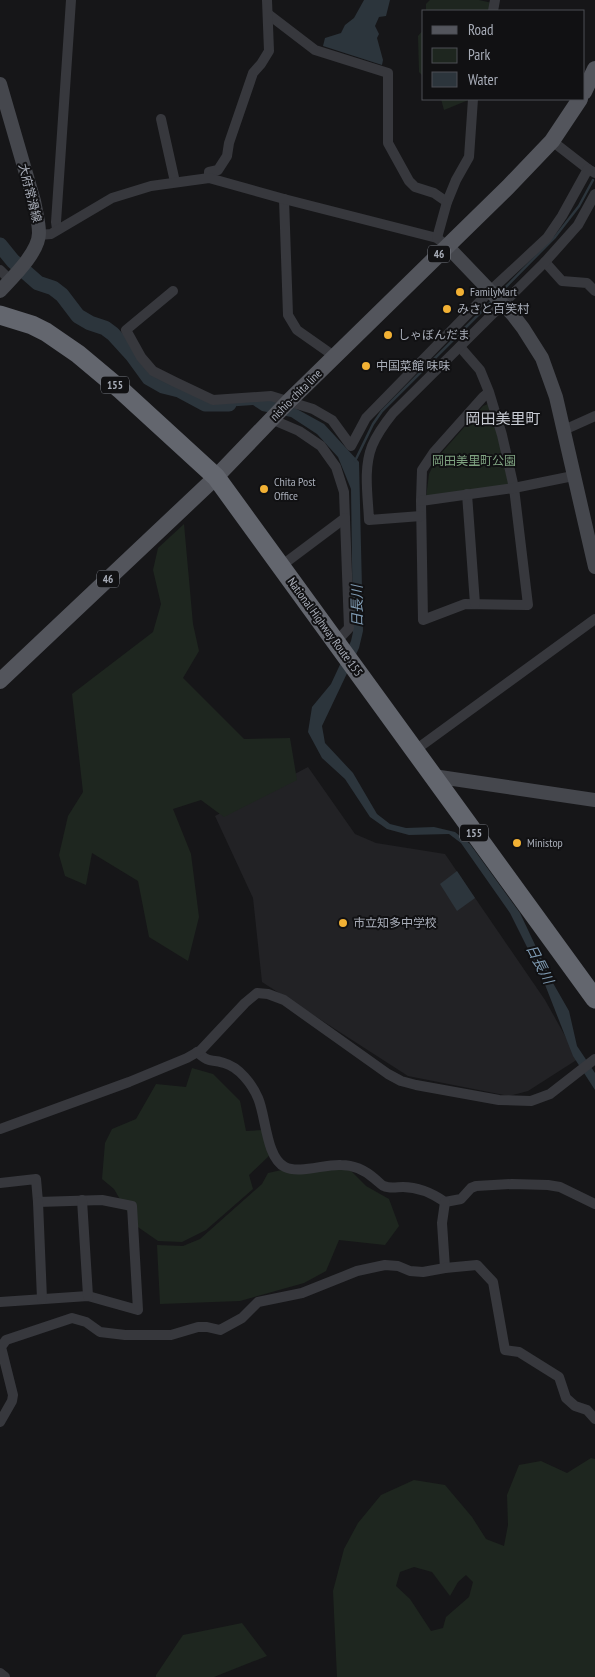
<svg xmlns="http://www.w3.org/2000/svg" width="595" height="1677" viewBox="0 0 595 1677" font-family="'PT Sans Narrow','Noto Sans JP',sans-serif">
  <rect width="100%" height="100%" fill="#161618"/>
  <polygon fill="#222225" points="308,767 355,834 376,843 445,854 545,1000 578,1059 528,1091 509,1096 408,1076 262,982 253,898 215,816"/>
  <g fill="#1e261f" fill-rule="evenodd">
    <polygon points="430,0 479,0 492,3 492,11 426,11 426,4"/>
    <polygon points="424,29 424,77 419,72 418,36"/>
    <polygon points="441,99 471,99 444,110"/>
    <polygon points="488,404 492,409 509,486 426,498 429,474 437,458 483,406"/>
    <polygon points="184,524 193,624 199,651 183,678 244,739 290,738 297,780 224,817 201,800 173,809 191,854 199,917 188,961 149,937 138,881 92,853 86,885 65,876 59,855 68,816 83,792 72,694 153,632 161,604 153,570 158,548"/>
    <polygon points="192,1068 213,1074 240,1101 246,1131 262,1130 270,1155 249,1175 253,1189 206,1230 182,1242 158,1241 135,1225 114,1189 102,1179 105,1143 112,1129 136,1119 156,1084 186,1087"/>
    <polygon points="316,1167 350,1170 366,1186 389,1199 399,1226 385,1245 339,1240 326,1271 304,1283 240,1301 160,1304 157,1245 183,1246 200,1239 262,1184 268,1173 286,1169"/>
    <path d="M591 1458 595 1459V1677H337L333 1591 344 1549 358 1523 381 1495 414 1480 445 1485 472 1517 486 1539 504 1546 508 1525 507 1495 519 1465 541 1461 567 1473ZM414 1567 432 1572 450 1596 458 1582 466 1575 473 1582 469 1597 446 1617 443 1628 431 1631 410 1599 396 1586 400 1572Z"/>
    <polygon points="242,1623 267,1656 214,1677 156,1677 156,1675 183,1635"/>
  </g>
  <g fill="#2c353c">
    <polygon points="364,0 390,0 386,16 379,17 375,26 379,34 377,38 383,60 382,65 323,46 325,38 341,33 345,25 354,18"/>
    <polygon points="271,399 295,408 324,424 359,462 363,631 359,648 322,726 325,743 353,773 377,814 390,824 406,828 434,827 455,832 470,844 520,913 553,983 569,1011 577,1046 595,1073 595,1090 573,1056 542,977 510,913 461,843 449,834 409,835 387,829 370,817 345,779 322,758 308,732 312,707 331,684 351,641 353,632 351,489 338,457 317,434 291,417 262,411 253,405 210,408 210,403"/>
    <polygon points="457,871 475,898 457,911 440,884"/>
  </g>
  <g fill="none" stroke-linecap="round" stroke-linejoin="round">
    <g stroke="#2c353c" stroke-width="2.5">
      <polyline points="499,294 555,237 579,206 593,180"/>
      <polyline points="355,461 373,424 382,411 493,300"/>
    </g>
    <polyline stroke="#2c353c" stroke-width="15" points="0,245 13,261 38,283 53,288 62,295 78,316 90,323 105,328 113,334 133,356 149,378 163,386 179,390 205,404 229,404"/>
    <g stroke="#37383d" stroke-width="10">
      <polyline points="493,11 495,0"/>
      <polyline points="268,14 315,50 388,73 388,143 409,181 415,187 434,193 447,202"/>
      <polyline points="161,119 175,182"/>
      <polyline points="552,141 588,169 595,173"/>
      <polyline points="209,178 209,172 218,170 227,156 229,143 253,73 261,64 269,51 267,0"/>
      <polyline points="284,199 288,315 297,330 334,356"/>
      <polyline points="57,229 56,222 71,0"/>
      <polyline points="39,235 51,234 112,198 151,186 209,178 284,199 437,238 447,246"/>
      <polyline points="437,238 447,202 456,180 469,157 473,99"/>
      <polyline points="545,262 562,281 587,283 595,291"/>
      <polyline points="0,270 10,280"/>
      <polyline points="173,291 126,330 141,357 153,371 175,382 213,400 271,396 313,409 332,420 351,446 366,418 490,291 547,238 562,216 588,169"/>
      <polyline points="460,347 480,370 489,392 502,435 514,488 528,605 465,604 423,620 421,501 422,470 434,452 483,397 489,392"/>
      <polyline points="271,419 299,431 321,446 336,467 344,492 349,628 336,642"/>
      <polyline points="564,430 595,416"/>
      <polyline points="467,494 475,604"/>
      <polyline points="421,501 514,488 573,476"/>
      <path d="M421 516 369 520C368 496 363 469 372 446 377 434 385 423 393 413L545 262 578 225 595 194"/>
      <polyline points="281,566 345,518"/>
      <polyline points="414,751 595,619"/>
      <path d="M197 1052C212 1065 209 1058 224 1063 239 1067 252 1084 258 1098 266 1116 266 1158 285 1167 299 1174 325 1164 341 1165 355 1165 365 1170 375 1179 378 1181 381 1185 384 1186 390 1189 397 1187 403 1187 419 1187 432 1193 445 1202L461 1199 471 1188 476 1186 512 1184 548 1185 560 1187 595 1204"/>
      <polyline points="0,1129 129,1082 187,1058 201,1050 245,1003 257,993 268,994 284,1000 388,1074 401,1081 416,1085 499,1100 531,1101 550,1094 595,1059"/>
      <polyline points="0,1183 36,1179 38,1202 102,1200 132,1206 138,1310 88,1296 0,1302"/>
      <polyline points="82,1200 88,1296"/>
      <polyline points="38,1202 42,1299"/>
      <polyline points="445,1268 442,1223 445,1202"/>
      <polyline points="0,1422 12,1401 13,1395 1,1347 6,1340 72,1318 86,1322 100,1332 125,1335 171,1335 198,1327 207,1327 220,1330 242,1318 258,1302 302,1293 357,1271 385,1265 398,1266 410,1271 423,1272 445,1268 477,1265 493,1282 505,1350 519,1352 559,1377 566,1398 575,1406 587,1410 595,1419"/>
      <polyline points="0,1673 5,1677"/>
    </g>
    <g stroke="#45474d" stroke-width="14">
      <path d="M0 84 34 201C36 212 39 222 39 233 39 252 13 277 0 291"/>
      <polyline points="447,246 513,315 523,328 542,358 556,397 595,567"/>
      <polyline points="433,776 595,800"/>
    </g>
    <g stroke="#53555c" stroke-width="16">
      <polyline points="584,92 595,69"/>
      <polyline points="0,681 216,477 289,401 508,187 552,141 580,99"/>
    </g>
    <polyline stroke="#63666e" stroke-width="19" points="0,315 32,325 46,332 78,354 121,390 216,477 595,999"/>
  </g>
  <g fill="#f2b134" stroke="#111113" stroke-width="2">
    <circle cx="460" cy="292" r="5"/>
    <circle cx="447" cy="309" r="5"/>
    <circle cx="388" cy="335" r="5"/>
    <circle cx="366" cy="366" r="5"/>
    <circle cx="264" cy="489" r="5"/>
    <circle cx="517" cy="843" r="5"/>
    <circle cx="343" cy="923" r="5"/>
  </g>
  <g text-anchor="middle" stroke-width="4" stroke-linejoin="round" paint-order="stroke">
    <g fill="#111113" stroke="#7b7e86" stroke-width="1">
      <rect x="428" y="245.5" width="22" height="17" rx="4"/>
      <rect x="101" y="376.5" width="28" height="17" rx="4"/>
      <rect x="97" y="570.5" width="22" height="17" rx="4"/>
      <rect x="460" y="824.5" width="28" height="17" rx="4"/>
    </g>
    <g font-size="11" font-weight="bold" fill="#a8adb8">
      <text x="439" y="258">46</text>
      <text x="115" y="389">155</text>
      <text x="108" y="583">46</text>
      <text x="474" y="837">155</text>
    </g>
    <g font-size="12" fill="#a8adb8" stroke="#111113">
      <text transform="translate(30 193) rotate(76)" y="4">大府常滑線</text>
      <text transform="translate(296 395) rotate(-45)" y="4">nishio-chita line</text>
      <text transform="translate(325 627) rotate(54)" y="4">National Highway Route 155</text>
    </g>
    <g font-size="12" fill="#a8adb8" stroke="#111113" text-anchor="start">
      <text x="470" y="296">FamilyMart</text>
      <text x="457" y="313">みさと百笑村</text>
      <text x="398" y="339">しゃぼんだま</text>
      <text x="376" y="370">中国菜館 味味</text>
      <text x="274" y="486">Chita Post<tspan x="274" dy="14">Office</tspan></text>
      <text x="527" y="847">Ministop</text>
      <text x="353" y="927">市立知多中学校</text>
    </g>
    <g font-size="12" fill="#7fa381" stroke="#111113">
      <text x="474" y="465">岡田美里町公園</text>
    </g>
    <g font-size="14" font-style="italic" fill="#7f9bb3" stroke="#111113">
      <text transform="translate(357 606) rotate(-91)" y="5">日長川</text>
      <text transform="translate(540 964) rotate(63)" y="5">日長川</text>
    </g>
    <g font-size="15" fill="#c9ccd4" stroke="#111113">
      <text x="503" y="424">岡田美里町</text>
    </g>
  </g>
  <rect x="422" y="10" width="162" height="90" fill="#111113" stroke="#4d4f55"/>
  <rect x="432" y="26" width="25" height="8" fill="#53555c" stroke="#4d4f55"/>
  <text x="468" y="35" font-size="15" fill="#a8adb8">Road</text>
  <rect x="432" y="48" width="25" height="15" fill="#1e261f" stroke="#4d4f55"/>
  <text x="468" y="60" font-size="15" fill="#a8adb8">Park</text>
  <rect x="432" y="72" width="25" height="15" fill="#2c353c" stroke="#4d4f55"/>
  <text x="468" y="85" font-size="15" fill="#a8adb8">Water</text>
</svg>
